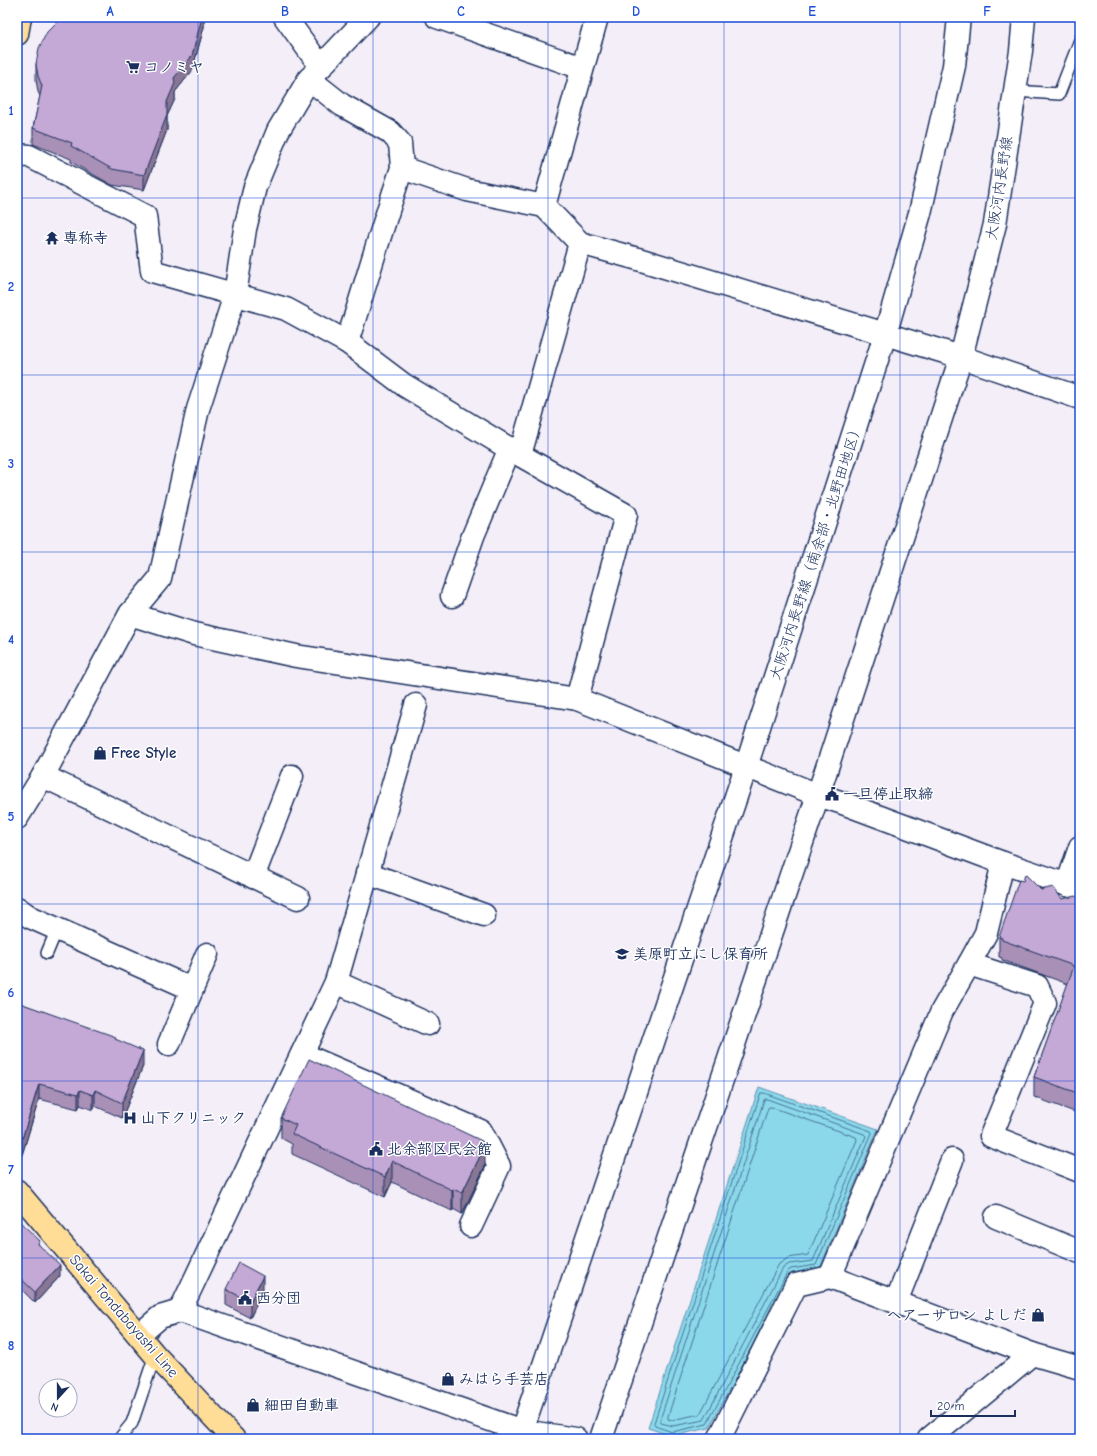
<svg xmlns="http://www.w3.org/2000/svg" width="1097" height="1456" viewBox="0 0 1097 1456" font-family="'Comic Neue','Klee One',sans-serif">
  <rect width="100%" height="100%" fill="#f3eef7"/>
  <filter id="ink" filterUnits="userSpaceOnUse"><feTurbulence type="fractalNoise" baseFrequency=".025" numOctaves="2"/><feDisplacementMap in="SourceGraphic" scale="8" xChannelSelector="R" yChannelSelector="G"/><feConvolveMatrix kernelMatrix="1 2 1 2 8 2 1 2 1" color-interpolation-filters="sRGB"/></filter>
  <g filter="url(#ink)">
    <polygon fill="#8bd8ea" stroke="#5e94b2" points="759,1087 878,1129 819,1270 791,1273 709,1428 672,1436 648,1428"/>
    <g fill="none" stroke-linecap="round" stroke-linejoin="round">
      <g stroke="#487396" stroke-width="1">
        <polygon points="761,1093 764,1093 871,1131 872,1133 816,1265 791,1269 788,1271 707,1424 672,1432 655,1426 654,1424"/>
        <polygon points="767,1099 864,1134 866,1136 813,1261 789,1264 783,1268 704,1420 673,1426 661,1423 660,1420 764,1100"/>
        <polygon points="771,1107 856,1137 857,1140 808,1255 788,1258 779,1264 700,1414 672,1420 668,1419 668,1416 768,1108"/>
      </g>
      <g stroke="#1b2f5e" stroke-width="14">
        <g id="lane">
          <polyline points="1015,91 1059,94 1080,40"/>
          <polyline points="47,953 57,929"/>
          <polyline points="120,1438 132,1423 155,1355"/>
        </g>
      </g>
      <g stroke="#1b2f5e" stroke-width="25">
        <g id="street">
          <polyline points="285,17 321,67"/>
          <polyline points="368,17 309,79 278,131 255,187 245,229 235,295 198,409 160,578 130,614 194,634 296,656 577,699 818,795 601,1439"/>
          <polyline points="437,17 582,68"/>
          <polyline points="597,17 544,206 580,243 638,259 961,357 1080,398"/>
          <polyline points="1024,17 1021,51 995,224 961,357 818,795 840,802 1003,863 1080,889"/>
          <polyline points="309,79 342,105 390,132 400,143 402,168 467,190 544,206"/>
          <polyline points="17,155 29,156 145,216 152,271 286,309 347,342 404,385 520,455 626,515 577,699"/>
          <path d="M347 342C366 284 382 226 402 168"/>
          <polyline points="520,455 580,243"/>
          <polyline points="452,596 473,536 510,448"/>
          <polyline points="43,776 298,898"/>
          <polyline points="17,818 43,776 130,614"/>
          <polyline points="367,873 484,915"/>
          <polyline points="253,877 292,776"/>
          <polyline points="17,908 30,917 192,989"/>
          <polyline points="969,964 1037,986 1045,1003 991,1136 1080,1171"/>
          <polyline points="336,982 428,1024"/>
          <polyline points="169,1044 207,954"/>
          <polyline points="302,1054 481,1131 499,1166 471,1226"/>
          <polyline points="996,1217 1080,1252"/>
          <polyline points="830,1277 942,1011 969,964 986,933 1003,863"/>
          <polyline points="896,1302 952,1160"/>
          <polyline points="180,1311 336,982 416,705"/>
          <polyline points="139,1335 160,1317 180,1311 522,1431 576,1439"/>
          <polyline points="519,1439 746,767 885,335 920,213 954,66 959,17"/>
          <polyline points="719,1439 796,1285 830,1277 1032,1354 1080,1368"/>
          <polyline points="929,1439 1032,1354"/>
        </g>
      </g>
      <g stroke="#1b2f5e" stroke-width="25">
        <polyline id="secondary" points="1067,885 1080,847"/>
      </g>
      <g stroke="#1b2f5e" stroke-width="25">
        <g id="primary">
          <polyline points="17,34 20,17"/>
          <polyline points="17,1191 155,1355 234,1439"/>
        </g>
      </g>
      <use href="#lane" stroke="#fff" stroke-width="11"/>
      <use href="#street" stroke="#fff" stroke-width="22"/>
      <use href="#secondary" stroke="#fff" stroke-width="22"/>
      <use href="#primary" stroke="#ffdd96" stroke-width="22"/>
    </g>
    <g fill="#a990b7" stroke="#1b2f5e">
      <polygon points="204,17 204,27 192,71 175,92 175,99 167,116 167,130 144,190 112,185 71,162 71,159 33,144 33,128 40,96 38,92 36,80 36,64 56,23"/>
      <polygon points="1041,890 1062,899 1080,901 1080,1114 1034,1097 1034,1077 1068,984 1002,960 1002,958 999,957 999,937"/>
      <polygon points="17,1002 116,1039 143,1066 122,1118 95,1106 93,1110 80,1105 78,1109 39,1099 22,1155 17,1152"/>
      <polygon points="281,1118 485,1166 462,1214 453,1209 452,1211 392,1182 385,1197 292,1154 292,1144 281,1138"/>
      <polygon points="17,1220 40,1246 60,1276 35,1303 17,1285"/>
      <polygon points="226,1289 263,1291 250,1318 226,1305"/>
    </g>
    <g fill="#897695" stroke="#1b2f5e">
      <polygon points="202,17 204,17 204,27 192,71 175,92 175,99 167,116 167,130 144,190 144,175 174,78"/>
      <polygon points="143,1051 143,1066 122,1118 122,1103"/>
      <polygon points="39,1084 39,1099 22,1155 22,1139"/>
      <polygon points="80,1090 80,1105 78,1109 78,1094"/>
      <polygon points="95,1090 95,1106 93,1110 93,1095"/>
      <polygon points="485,1146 485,1166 462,1214 462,1193"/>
      <polygon points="392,1161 392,1182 385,1197 385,1177"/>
      <polygon points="453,1189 453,1209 452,1211 452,1190"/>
      <polygon points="60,1265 60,1276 35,1303 35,1292"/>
      <polygon points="263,1276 263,1291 250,1318 250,1302"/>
    </g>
    <g fill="#c4a8d5" stroke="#1b2f5e">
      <polygon points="58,17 202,17 192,56 174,78 175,83 167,102 167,115 144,175 112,169 71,146 72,143 33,128 42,86 38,76 36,64 39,48 47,32 56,23"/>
      <polygon points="1025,874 1041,890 1053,887 1062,899 1076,896 1080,901 1080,1094 1034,1077 1074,966 1002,940 1002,938 999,937 1019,880 1023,881"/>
      <polygon points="17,1002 116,1037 115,1039 143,1051 122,1103 95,1090 93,1095 80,1090 78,1094 39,1084 22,1139 17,1137"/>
      <polygon points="309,1059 482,1141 485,1146 462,1193 453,1189 452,1190 392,1161 385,1177 292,1134 296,1125 281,1118"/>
      <polygon points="17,1220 18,1220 40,1241 38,1244 60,1265 35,1292 17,1275"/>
      <polygon points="239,1263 263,1276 250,1302 226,1289"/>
    </g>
  </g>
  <path fill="none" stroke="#1d4ed8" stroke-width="1" stroke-opacity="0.55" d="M198 17V1439M373 17V1439M548 17V1439M724 17V1439M900 17V1439M17 198H1080M17 375H1080M17 552H1080M17 728H1080M17 904H1080M17 1081H1080M17 1258H1080"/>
  <defs>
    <g id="supermarket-bare" transform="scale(1.08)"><path d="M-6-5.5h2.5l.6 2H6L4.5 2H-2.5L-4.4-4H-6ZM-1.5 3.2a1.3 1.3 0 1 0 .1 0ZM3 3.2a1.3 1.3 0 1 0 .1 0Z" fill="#1b2f5e" stroke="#fff" stroke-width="2.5" paint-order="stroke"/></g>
    <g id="temple-bare" transform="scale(1.08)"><path d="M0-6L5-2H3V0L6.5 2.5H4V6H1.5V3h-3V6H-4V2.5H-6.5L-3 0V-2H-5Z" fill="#1b2f5e" stroke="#fff" stroke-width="2.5" paint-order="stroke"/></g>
    <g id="shop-bare" transform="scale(1.08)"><path d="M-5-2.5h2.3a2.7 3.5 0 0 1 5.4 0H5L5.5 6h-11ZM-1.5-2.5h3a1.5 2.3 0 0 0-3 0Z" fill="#1b2f5e" stroke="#fff" stroke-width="2.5" paint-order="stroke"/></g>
    <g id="civic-bare" transform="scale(1.08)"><path d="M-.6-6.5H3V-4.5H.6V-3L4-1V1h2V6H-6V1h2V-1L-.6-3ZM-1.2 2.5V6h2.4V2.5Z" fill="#1b2f5e" stroke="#fff" stroke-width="2.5" paint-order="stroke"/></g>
    <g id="school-bare" transform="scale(1.08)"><path d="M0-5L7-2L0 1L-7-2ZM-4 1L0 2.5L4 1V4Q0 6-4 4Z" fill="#1b2f5e" stroke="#fff" stroke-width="2.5" paint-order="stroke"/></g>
    <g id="hospital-bare" transform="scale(1.08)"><path d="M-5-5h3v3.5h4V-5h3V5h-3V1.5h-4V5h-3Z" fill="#1b2f5e" stroke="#fff" stroke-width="2.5" paint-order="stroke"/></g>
  </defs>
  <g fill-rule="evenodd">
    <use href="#supermarket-bare" x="133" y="67"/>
    <use href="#temple-bare" x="52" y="238"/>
    <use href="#shop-bare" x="100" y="753"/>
    <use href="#civic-bare" x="832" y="794"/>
    <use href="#school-bare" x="622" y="954"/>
    <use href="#hospital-bare" x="130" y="1118"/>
    <use href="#civic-bare" x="376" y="1149"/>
    <use href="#civic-bare" x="245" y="1298"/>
    <use href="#shop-bare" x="1038" y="1315"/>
    <use href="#shop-bare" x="448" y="1379"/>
    <use href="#shop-bare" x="253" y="1405"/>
  </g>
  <g text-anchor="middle" stroke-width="3" stroke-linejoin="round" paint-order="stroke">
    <g font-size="15" font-weight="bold" fill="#1b2f5e" stroke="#fff" text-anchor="start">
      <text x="144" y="72">コノミヤ</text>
      <text x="63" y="243">専称寺</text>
      <text x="111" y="758">Free Style</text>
      <text x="843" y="799">一旦停止取締</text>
      <text x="633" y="959">美原町立にし保育所</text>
      <text x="141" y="1123">山下クリニック</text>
      <text x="387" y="1154">北余部区民会館</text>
      <text x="256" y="1303">西分団</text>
      <text x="1027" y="1320" text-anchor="end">ヘアーサロン よしだ</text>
      <text x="459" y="1384">みはら手芸店</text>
      <text x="264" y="1410">細田自動車</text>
    </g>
    <g font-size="15" fill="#1b2f5e" stroke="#fff">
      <text transform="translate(999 188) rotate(-81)" y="5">大阪河内長野線</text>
      <text transform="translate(816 551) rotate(-72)" y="5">大阪河内長野線（南余部・北野田地区）</text>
      <text transform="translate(124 1316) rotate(49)" y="5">Sakai Tondabayashi Line</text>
    </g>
  </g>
  <rect width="1097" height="1456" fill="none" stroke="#fff" stroke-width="44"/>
  <g transform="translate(58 1398) rotate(201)"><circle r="19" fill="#ffffff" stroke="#a4acbf"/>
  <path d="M0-3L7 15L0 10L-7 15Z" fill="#1b2f5e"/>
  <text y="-6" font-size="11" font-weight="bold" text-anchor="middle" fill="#1b2f5e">N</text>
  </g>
  <path d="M931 1410v6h84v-6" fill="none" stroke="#1b2f5e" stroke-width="2"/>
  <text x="937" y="1410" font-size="12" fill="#1b2f5e" stroke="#ffffff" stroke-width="3" paint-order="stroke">20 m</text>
  <rect x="22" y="22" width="1053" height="1412" fill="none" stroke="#1d4ed8" stroke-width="1.5"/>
  <g font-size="13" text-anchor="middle" font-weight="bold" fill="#1d4ed8">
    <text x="110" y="16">A</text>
    <text x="285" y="16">B</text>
    <text x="461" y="16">C</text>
    <text x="636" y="16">D</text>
    <text x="812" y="16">E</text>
    <text x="987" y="16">F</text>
    <text x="11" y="115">1</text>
    <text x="11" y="291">2</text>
    <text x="11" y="468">3</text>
    <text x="11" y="644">4</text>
    <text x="11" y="821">5</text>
    <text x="11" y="997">6</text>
    <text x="11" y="1174">7</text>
    <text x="11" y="1350">8</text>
  </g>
</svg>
